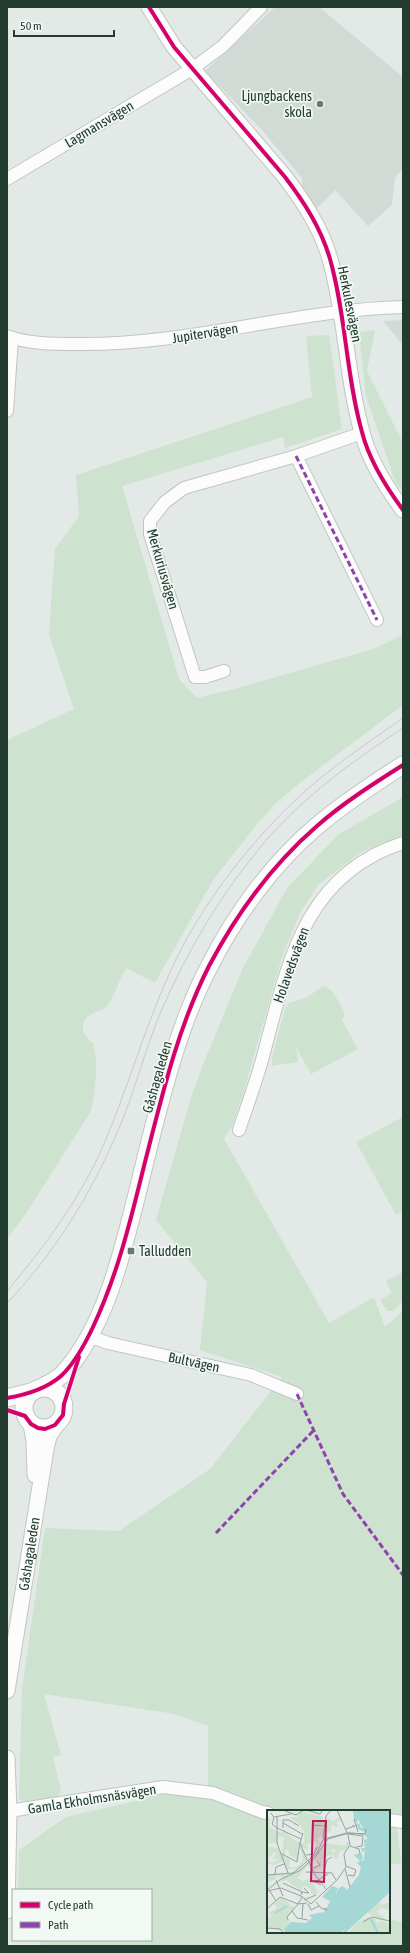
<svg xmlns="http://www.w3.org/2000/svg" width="410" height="1953" viewBox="0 0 410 1953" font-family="'Asap Condensed',sans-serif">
  <rect width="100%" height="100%" fill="#e3e9e6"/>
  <g fill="#d2dad5">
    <polygon points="275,7 319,7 403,77 403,168 395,178 392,205 368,226 335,190 316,209 302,186 302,178 262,130 205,71"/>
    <polygon points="403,320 403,345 383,321"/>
  </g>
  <g fill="#cde2cf">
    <polygon points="375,330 367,371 403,443 403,491 396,484 366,396 359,332"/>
    <path d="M329 335 342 429 285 448 283 437 122 486 179 679 197 698 234 689 373 649 403 635V705L301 782 276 803 257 824 213 880 155 983 126 968C120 979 116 991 110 1002 103 1012 98 1010 90 1015 77 1022 84 1038 93 1043 99 1064 95 1090 91 1111L29 1209 7 1239V740L74 709 49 634 55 549 79 516 76 475 312 397 306 336Z"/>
    <polygon points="403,797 403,835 361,852 318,885 301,911 282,957 243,1094 233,1124 224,1139 329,1323 374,1297 385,1327 403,1311 403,1827 397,1827 401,1863 389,1865 389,1811 268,1811 268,1932 389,1932 389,1919 403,1922 403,1946 42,1946 39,1940 151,1940 151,1890 18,1890 19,1850 66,1817 145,1799 164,1782 208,1786 208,1726 175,1714 44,1694 61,1755 53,1757 61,1790 56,1799 26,1803 19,1799 22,1689 45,1528 119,1531 210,1469 282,1377 200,1350 207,1282 156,1220 192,1094 204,1062 243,968 287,888 339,834"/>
    <path d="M323 986C333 987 341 1006 345 1015L342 1020 358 1049 311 1074 296 1047 298 1062 272 1066V1058L285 1009 289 1003 306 998Z"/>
    <polygon points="403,1117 403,1211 396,1215 356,1142"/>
    <polygon points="403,1272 403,1301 393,1311 387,1311 380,1300 392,1293 386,1281"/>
  </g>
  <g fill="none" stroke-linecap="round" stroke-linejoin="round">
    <g stroke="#c0c6c3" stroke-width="14">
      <g id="minor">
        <polyline points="7,179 192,69 223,46 261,7"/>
        <path d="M7 336C28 344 54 344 76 344 186 346 293 310 403 307"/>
        <polyline points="7,411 12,338"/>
        <polyline points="296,456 377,620"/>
        <polyline points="224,671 205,677 195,677 150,534 150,521 165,502 184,488 296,456 362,433"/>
        <path d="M239 1130C248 1103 258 1077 265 1049 288 962 305 874 403 843"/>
        <polyline points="89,1336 108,1343 251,1375 297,1394"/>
        <polyline points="9,1811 163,1787 213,1793 262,1812 268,1813"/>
        <polyline points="389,1820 403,1822"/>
      </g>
    </g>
    <g stroke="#c0c6c3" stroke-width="17">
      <g id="tertiary">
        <path d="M149 7 174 47 285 177C304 202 321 228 330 259 346 315 346 376 362 432 369 460 386 487 403 510"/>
        <polyline points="31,1424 34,1441 35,1475"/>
        <path id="s1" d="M7 1691 46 1449 49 1436 60 1420"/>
        <polyline points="7,1758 9,1811 7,1911"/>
      </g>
    </g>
    <g stroke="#bfc7c3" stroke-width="19">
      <g id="secondary">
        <circle cx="44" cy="1408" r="20"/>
        <path d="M38 1389C46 1385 56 1381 63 1374 103 1330 120 1262 134 1206 146 1159 156 1113 170 1067 180 1033 193 997 210 965 236 914 273 863 317 826 344 803 373 784 403 765"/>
        <polyline points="7,1398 31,1392"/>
      </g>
    </g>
    <use href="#minor" stroke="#fbfcfb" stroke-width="12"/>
    <use href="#tertiary" stroke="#fbfcfb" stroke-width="15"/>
    <use href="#secondary" stroke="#fbfcfb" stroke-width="17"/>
    <g stroke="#c7cac9" stroke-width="1">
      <path d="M7 1291C46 1245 83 1195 106 1139 135 1070 153 997 191 931 223 877 264 827 311 786 340 761 372 740 403 718"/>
      <path d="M7 1303C58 1250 97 1184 124 1116 139 1077 149 1036 167 998 194 939 227 885 270 836 308 793 356 759 403 728"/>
    </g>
    <g stroke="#8e44ad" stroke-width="3" stroke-dasharray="6 3" stroke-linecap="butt">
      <polyline points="296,456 377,620"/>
      <polyline points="297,1394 343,1494 403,1575"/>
      <polyline points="216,1533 313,1431"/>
    </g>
    <g stroke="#f2f8f4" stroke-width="6">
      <g id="cycleway">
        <path d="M149 7 174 47 285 177C304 202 321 228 330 259 346 315 346 376 362 432 369 460 386 487 403 510"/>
        <path d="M7 1398C25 1395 46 1389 61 1376 75 1363 85 1344 93 1327 116 1278 129 1227 142 1174 160 1104 176 1031 209 966 236 915 273 864 317 826 343 803 373 784 403 765"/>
        <polyline points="7,1410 25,1416 31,1424 38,1428 45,1429 55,1425 63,1415 64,1404 79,1357"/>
      </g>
    </g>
    <use href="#cycleway" stroke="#d6006c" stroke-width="4"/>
  </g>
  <g fill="#667970" stroke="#f2f8f4" stroke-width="1.5">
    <circle cx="320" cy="104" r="4"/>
    <rect x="127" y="1247" width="8" height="8" rx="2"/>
  </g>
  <g text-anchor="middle" stroke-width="3.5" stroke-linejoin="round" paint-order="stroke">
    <g font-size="14" fill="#223c30" stroke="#f2f8f4" text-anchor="end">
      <text x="312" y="101">Ljungbackens<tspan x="312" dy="16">skola</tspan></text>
      <text x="139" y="1256" text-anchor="start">Talludden</text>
    </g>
    <g font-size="14" fill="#223c30" stroke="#f2f8f4">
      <text transform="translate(99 124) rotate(-31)" y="5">Lagmansvägen</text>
      <text transform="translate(350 304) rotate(79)" y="5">Herkulesvägen</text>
      <text transform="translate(205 333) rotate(-9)" y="5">Jupitervägen</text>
      <text transform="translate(163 569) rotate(74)" y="5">Merkuriusvägen</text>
      <text transform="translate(291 965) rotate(-70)" y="5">Holavedsvägen</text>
      <text transform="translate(157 1077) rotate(-74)" y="5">Gåshagaleden</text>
      <text transform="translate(194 1362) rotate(12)" y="5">Bultvägen</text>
      <text dy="5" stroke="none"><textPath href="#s1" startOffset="139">Gåshagaleden</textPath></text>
      <text transform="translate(92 1799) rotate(-9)" y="5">Gamla Ekholmsnäsvägen</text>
    </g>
  </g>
  <g transform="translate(267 1810)">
    <rect width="123" height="123" fill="#e3e9e6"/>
    <path d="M36 2 55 6 58 13 52 16 57 19 58 16V20L57 24 50 29 53 34 50 41 47 46 41 49 48 44 49 40 47 39 51 36 48 31 39 35 42 37 40 40 35 37 34 33H37V21L33 15 22 7H31L30 5ZM0 7 3 8 2 17 10 22H16V19L28 31 33 32 31 50 23 46 21 39 18 41V48L23 49 22 57 29 58 36 50 33 37 37 40 40 50 29 59H19L17 53 19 50 7 55 0 54V48L4 53 11 50 10 48 6 49 8 44 11 46 7 42 3 47 0 45ZM10 26 17 27 15 44 11 38 1 37V33H9L10 35ZM59 7 66 11 73 7 75 10 69 13 72 16 68 17 70 24 67 15 63 16 65 21 59 23ZM79 32 82 33 81 39 73 41 70 49 66 48 69 39 63 40 67 43 66 46 62 45 55 50V57L47 61V58L53 56 52 51H43L55 40 58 33 78 36 80 35ZM41 53 45 57 41 55 30 68 36 71 41 69 45 72 51 81 48 85 44 84V80L39 76H36L35 82 19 70 11 73 17 67 9 66V69L1 72 0 65 24 64 34 57 29 63ZM14 87 28 98 20 107 23 112 16 121 0 117V109L4 106 2 103 10 98 7 94ZM112 92 114 95 123 92V100L114 98 110 102 115 107V104L118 111 102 104 101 101ZM101 107 107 108 110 113 114 111 123 114V123H81L90 113Z" fill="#cde2cf" fill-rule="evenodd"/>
    <path d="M86 0H123V82L78 123H76L78 119 74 123H18L17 119 24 112 39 113 45 108 42 105 57 102 60 98 63 91 55 87 65 76 71 78 68 86 72 78 76 76 80 80 92 65 94 57 90 53 93 51 87 45 94 43 96 48 94 51 97 50 98 39 96 43 94 38H98L97 34 100 33H97V30L101 28 98 26 99 18 98 22 91 19 89 14 92 13 94 18H96L91 9 90 13 87 10Z" fill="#a5d7d4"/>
    <path fill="none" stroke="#a5d7d4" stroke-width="2" d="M101 22 123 13M103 22 123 18M105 27 123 56M111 74 123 66M111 75 123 78M8 103 20 96M63 109 60 99 72 104M104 109 111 123M55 119 103 81M40 123 123 57M47 123 123 63M51 123 111 75 108 32 100 22"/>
    <path fill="none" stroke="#96a49d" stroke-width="1" d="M16 0 29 5 37 0M39 0 53 4 55 1M4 3 7 8 5 14 10 18 34 29M10 6V33L21 63M7 7 24 4M87 9 91 22M16 13 35 24M46 15 58 16M16 18V10H22L32 16M79 19 88 16H85M36 23 33 33 40 50M80 23 98 24 99 19M81 24 96 26 95 36 89 37M56 28 59 6 64 0M57 29 80 23M83 36 92 39 93 44M15 44 30 52 33 33M39 45 47 44 50 37M41 50 48 65 59 79M42 50 50 43 57 28M79 56 89 60 87 66 81 65M46 58 53 55 50 51M78 59 83 77M57 61 60 50 65 47M39 62 65 63 69 70M8 64 9 57 17 54M0 65 26 63 44 48M9 70 16 86M16 73 35 82 34 85M54 75 48 72 61 64M0 80 14 69 32 61 49 46 61 29 82 23 98 24M2 80 9 91M0 81 14 78 34 86 44 94 70 70 79 57 77 44 83 35 81 25 70 0M35 82 42 83 37 78M37 90 49 85M49 92 54 98 59 100 60 99H57M41 94 44 100 52 96M0 99 13 87 31 94 35 87M25 101 30 108 41 110M35 108 36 94M21 110 20 107 31 94 40 93M96 112 105 107 123 111M0 118 13 119 17 123"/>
    <path fill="#c2185b" fill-opacity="0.15" stroke="#c2185b" stroke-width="2" d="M46 11H59L57 72 44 71Z"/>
    <rect width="123" height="123" fill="none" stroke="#223c30" stroke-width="2"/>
  </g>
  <rect width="410" height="1953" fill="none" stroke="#223c30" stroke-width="16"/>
  <rect x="12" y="1889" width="140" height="52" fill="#f2f8f4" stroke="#9fada6"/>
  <rect x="20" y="1902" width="20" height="6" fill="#d6006c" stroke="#9fada6"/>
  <text x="48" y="1909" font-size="12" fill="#223c30">Cycle path</text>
  <rect x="20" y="1922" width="20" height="6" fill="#8e44ad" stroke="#9fada6"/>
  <text x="48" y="1929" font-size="12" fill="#223c30">Path</text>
  <path d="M14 30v6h100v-6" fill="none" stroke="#223c30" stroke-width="2"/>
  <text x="20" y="30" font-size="12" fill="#223c30" stroke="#f2f8f4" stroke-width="3" paint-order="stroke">50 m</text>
</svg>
